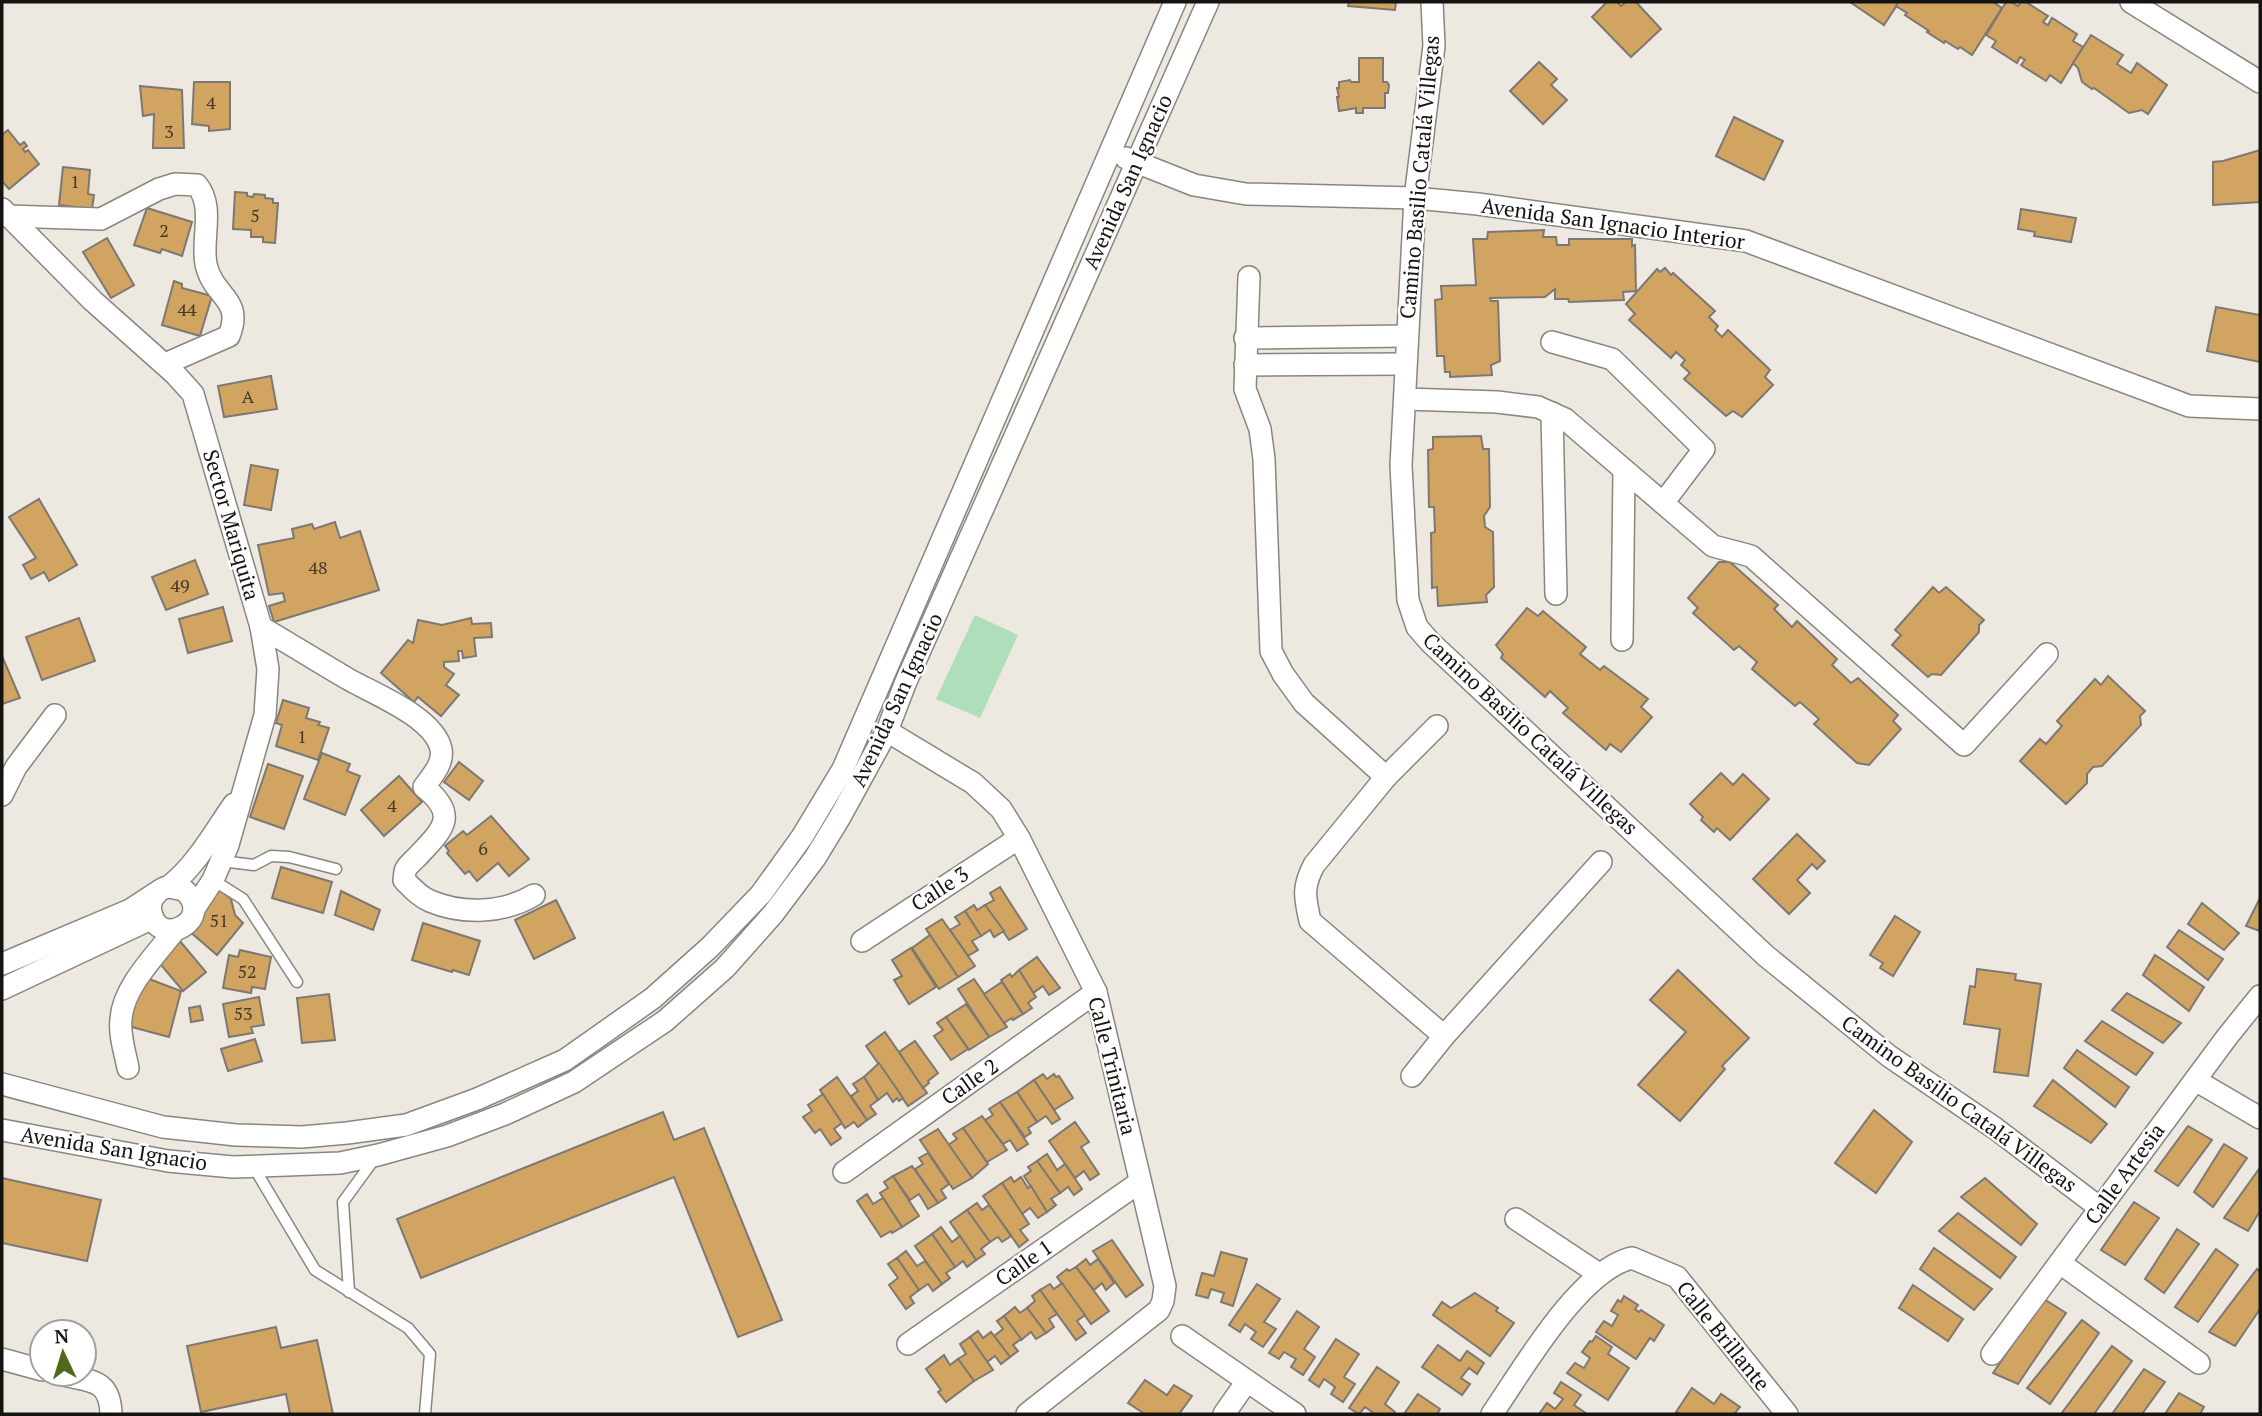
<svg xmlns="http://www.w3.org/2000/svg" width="2262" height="1416" viewBox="0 0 2262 1416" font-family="'PT Serif',serif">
  <rect width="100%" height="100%" fill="#ede8e0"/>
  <polygon fill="#aedeba" points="975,615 1018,635 980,718 936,699"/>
  <g fill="#d2a462" stroke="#7d7872" stroke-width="2">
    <polygon points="1349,2 1396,2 1395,10 1348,6"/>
    <polygon points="1607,2 1617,2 1621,6 1626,2 1636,2 1661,29 1631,57 1592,17"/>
    <polygon points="1850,2 1899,2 1884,25"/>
    <polygon points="1899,2 1993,2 2002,8 1972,55 1960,47 1958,49 1945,41 1944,43 1927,32 1929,31 1905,15 1907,13 1896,6"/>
    <polygon points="2006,2 2011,2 2018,6 2021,2 2026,2 2048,16 2043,22 2048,25 2052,18 2077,34 2073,41 2083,47 2061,83 2050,75 2046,81 2021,65 2025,60 2020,57 2017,63 1992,47 1996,41 1986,35"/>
    <polygon points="2091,35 2123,55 2117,64 2131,73 2137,63 2167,85 2148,114 2142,110 2129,113 2094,88 2092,89 2082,82 2078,68 2073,63"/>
    <polygon points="1359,58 1383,58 1383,82 1387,82 1389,85 1388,93 1385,93 1385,108 1363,108 1363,113 1356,113 1356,108 1339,111 1337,97 1339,97 1337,88 1339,88 1339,82 1350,80 1351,82 1359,82"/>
    <polygon points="1539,62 1557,79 1551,85 1567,100 1543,124 1510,91"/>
    <polygon points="194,82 230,82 230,129 209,131 209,126 192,124"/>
    <polygon points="140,86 182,90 184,148 153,148 154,114 143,116"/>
    <polygon points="1734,117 1783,141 1764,180 1716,156"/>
    <polygon points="8,130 20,145 24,142 27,146 23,149 25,152 28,150 39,164 9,189 2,181 2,135"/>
    <polygon points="2260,150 2260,202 2213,205 2213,162 2223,161"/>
    <polygon points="63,167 90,170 88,194 94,195 92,209 59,205"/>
    <polygon points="235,192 247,193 247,196 253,197 254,194 265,195 265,198 273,199 273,203 278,203 275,243 263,242 263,237 251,237 251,230 233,229"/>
    <polygon points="147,208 192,222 182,256 162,249 160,253 134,245"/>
    <polygon points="2021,209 2076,218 2071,242 2034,236 2035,232 2018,229"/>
    <polygon points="1544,230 1543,237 1556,237 1557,245 1569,245 1569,239 1632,239 1632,246 1635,245 1636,291 1623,292 1624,300 1569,302 1568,299 1555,299 1555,289 1545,297 1490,298 1491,301 1498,301 1500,361 1491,365 1492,375 1450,377 1450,372 1445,372 1444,356 1437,356 1435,300 1442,299 1441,286 1476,285 1473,239 1487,239 1488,232"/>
    <polygon points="107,238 134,285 111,298 83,252"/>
    <polygon points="1665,268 1671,275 1673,273 1715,311 1709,317 1718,326 1715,330 1722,337 1728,330 1770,370 1765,377 1773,385 1742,417 1733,411 1726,416 1684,379 1690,373 1681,365 1685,360 1676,352 1671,358 1629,320 1635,314 1626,304 1657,269 1660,272"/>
    <polygon points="174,281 182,284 182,288 212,296 200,336 162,325"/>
    <polygon points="2216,307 2260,315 2260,362 2207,351"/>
    <polygon points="271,376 277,409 224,417 218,386"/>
    <polygon points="1481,436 1483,449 1489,449 1490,507 1484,516 1485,527 1493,532 1494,587 1486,595 1487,602 1438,606 1437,587 1432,588 1431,533 1435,532 1434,507 1429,507 1428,450 1433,449 1433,437"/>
    <polygon points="251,465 278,470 271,510 244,505"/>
    <polygon points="39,499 77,565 49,581 44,572 31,579 23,565 36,558 9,517"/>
    <polygon points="335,522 340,538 360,531 379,590 274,622 269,606 285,601 283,593 269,595 258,545 294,538 292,529 312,524 314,529"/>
    <polygon points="195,560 208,594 166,610 152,577"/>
    <polygon points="1719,562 1730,562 1778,605 1774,609 1792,627 1797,621 1837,659 1832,665 1851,683 1858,678 1898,715 1893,721 1901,729 1869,765 1857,763 1814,724 1819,719 1800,702 1795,706 1752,669 1757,662 1739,646 1734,650 1693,613 1698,608 1688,598"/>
    <polygon points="1933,587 1939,593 1946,587 1984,620 1979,625 1979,632 1941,675 1932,674 1928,677 1892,645 1901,635 1895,630"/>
    <polygon points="223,607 232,641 188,653 179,619"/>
    <polygon points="1527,608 1538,616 1543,611 1586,647 1580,654 1600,670 1604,666 1648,699 1641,707 1652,717 1621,752 1610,744 1606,750 1563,713 1568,708 1550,691 1545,697 1501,658 1503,654 1496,645"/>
    <polygon points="79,618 95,661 42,680 26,637"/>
    <polygon points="471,618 472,624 491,623 492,637 474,638 476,656 463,658 462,651 458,651 459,661 444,662 444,667 454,674 446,685 459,695 441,716 418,697 414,702 381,673 408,640 413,643 418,620 442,625"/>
    <polygon points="2,656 20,698 2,704"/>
    <polygon points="2108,676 2145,711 2140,716 2141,725 2102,766 2093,767 2087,774 2087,783 2066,804 2020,761 2040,739 2046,744 2062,726 2057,721 2095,679 2101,685"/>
    <polygon points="283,700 309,708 306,718 320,722 318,725 329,728 318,760 276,746 282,725 276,723"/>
    <polygon points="322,753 350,764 347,771 360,776 345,815 304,799"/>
    <polygon points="459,762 483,781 469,800 444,782"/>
    <polygon points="268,764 303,776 284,829 250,817"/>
    <polygon points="1721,773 1733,785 1743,774 1769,799 1730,840 1717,828 1714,832 1701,820 1703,817 1690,804"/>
    <polygon points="399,776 422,802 384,836 361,810"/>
    <polygon points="491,816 529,859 509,876 498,863 477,881 469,871 465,874 447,853 449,851 445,846 463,831 467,835"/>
    <polygon points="1797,834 1825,861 1817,869 1812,864 1797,880 1810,893 1789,914 1753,879"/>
    <polygon points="281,867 332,882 323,913 272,898"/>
    <polygon points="216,886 231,899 235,915 243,923 217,955 189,931"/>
    <polygon points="1000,887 1027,929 1009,940 985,905 994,900 990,893"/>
    <polygon points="341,891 380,910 373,930 335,915"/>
    <polygon points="2260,898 2260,931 2246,926"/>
    <polygon points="556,900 575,938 534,959 515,920"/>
    <polygon points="2202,903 2239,933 2224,950 2188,924"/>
    <polygon points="974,905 977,910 985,905 1004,931 994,937 990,930 981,936 965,911"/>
    <polygon points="965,911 981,936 972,941 978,950 968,956 950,930 960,924 955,917"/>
    <polygon points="1895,916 1920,932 1893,976 1880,968 1883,963 1870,955"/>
    <polygon points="942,919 975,966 958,977 926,929"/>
    <polygon points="423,923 480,941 469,975 453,970 452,972 412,960"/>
    <polygon points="2179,930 2223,959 2208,980 2167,947"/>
    <polygon points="930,935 958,977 939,989 912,948"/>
    <polygon points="179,940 206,972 183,991 156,959"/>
    <polygon points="911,948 936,987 909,1004 894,980 902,976 892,960"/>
    <polygon points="240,950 271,957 265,989 252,987 251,993 223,988 229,955 238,957"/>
    <polygon points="2155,955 2204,987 2189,1011 2143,975"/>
    <polygon points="1037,957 1060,988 1049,995 1043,986 1033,993 1019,970"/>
    <polygon points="1977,969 2016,974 2015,980 2041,984 2028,1076 1994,1072 2000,1029 1964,1024 1970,986 1975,987"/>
    <polygon points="1019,970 1036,997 1028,1003 1032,1008 1023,1014 1001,980 1010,974 1012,977"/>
    <polygon points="1678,970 1749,1038 1722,1066 1725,1069 1680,1121 1638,1085 1686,1032 1650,1000"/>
    <polygon points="144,977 181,991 169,1037 128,1026 137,990"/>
    <polygon points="974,979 1007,1027 989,1037 958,989"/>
    <polygon points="1002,982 1023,1014 1013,1020 1012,1018 1004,1023 984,994"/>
    <polygon points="2127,993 2181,1023 2163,1043 2112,1010"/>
    <polygon points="329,994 335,1040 302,1043 297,998"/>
    <polygon points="259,997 264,1025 251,1027 253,1033 229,1037 223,1004"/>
    <polygon points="966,1004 989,1037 969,1050 946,1017"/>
    <polygon points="200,1006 203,1020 191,1022 189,1008"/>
    <polygon points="946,1017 968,1049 951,1060 934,1036 943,1030 937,1023"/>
    <polygon points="2102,1021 2153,1053 2136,1075 2085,1041"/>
    <polygon points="885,1032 927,1093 908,1106 866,1046"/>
    <polygon points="255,1039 262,1061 228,1071 221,1049"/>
    <polygon points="915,1041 938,1073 928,1081 929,1083 923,1088 899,1052"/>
    <polygon points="2077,1050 2129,1087 2115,1107 2064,1068"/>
    <polygon points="879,1063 903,1098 899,1101 897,1098 893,1102 887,1093 878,1100 864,1077"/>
    <polygon points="1043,1074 1047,1079 1054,1074 1056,1077 1059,1076 1073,1098 1054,1110 1034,1080"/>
    <polygon points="837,1077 867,1120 858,1127 854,1122 845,1128 820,1090"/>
    <polygon points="864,1077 878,1100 870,1106 876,1114 867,1120 851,1096 858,1091 853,1084"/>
    <polygon points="1034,1080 1060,1119 1052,1124 1046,1116 1037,1122 1017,1092"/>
    <polygon points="2053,1080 2107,1124 2091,1143 2034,1106"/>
    <polygon points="1017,1092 1037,1122 1028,1128 1031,1133 1025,1137 1000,1102"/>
    <polygon points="823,1094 842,1123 834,1129 841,1138 831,1145 820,1129 815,1133 803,1117 812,1111 808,1105"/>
    <polygon points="1000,1102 1028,1144 1017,1151 1010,1140 1003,1144 985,1120 993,1115 989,1109"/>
    <polygon points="1874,1110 1912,1142 1876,1193 1835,1163"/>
    <polygon points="663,1112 674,1140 704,1128 782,1320 738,1337 674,1177 421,1278 397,1219"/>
    <polygon points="982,1116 1007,1150 987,1162 963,1128"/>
    <polygon points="1075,1122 1089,1142 1081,1147 1099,1174 1090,1180 1084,1171 1075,1178 1049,1141"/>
    <polygon points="2188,1126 2212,1140 2178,1186 2155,1171"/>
    <polygon points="963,1128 988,1164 972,1178 948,1145 957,1139 953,1134"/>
    <polygon points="938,1129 972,1178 953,1189 920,1140"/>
    <polygon points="2224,1144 2247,1158 2213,1207 2194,1192"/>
    <polygon points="928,1153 949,1184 941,1190 946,1198 938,1203 915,1169 923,1164 919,1158"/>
    <polygon points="1047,1154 1057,1170 1065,1164 1082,1189 1074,1195 1068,1187 1060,1193 1037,1161"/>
    <polygon points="1037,1161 1060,1193 1051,1199 1056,1205 1047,1212 1024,1176 1031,1171 1028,1167"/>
    <polygon points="912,1166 938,1203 928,1209 919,1194 910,1200 893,1176"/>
    <polygon points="2259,1169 2260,1211 2248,1231 2224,1218"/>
    <polygon points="893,1176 919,1216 902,1227 880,1193 888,1188 884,1182"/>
    <polygon points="1011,1177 1014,1182 1021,1177 1028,1188 1031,1186 1047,1212 1038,1218 1030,1208 1022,1214 1002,1183"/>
    <polygon points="2,1178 101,1200 87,1261 2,1243"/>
    <polygon points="1985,1178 2037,1224 2021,1245 1961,1197"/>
    <polygon points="1002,1183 1029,1224 1020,1230 1028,1240 1019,1247 983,1196"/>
    <polygon points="867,1194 873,1204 883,1198 902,1227 892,1233 891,1231 881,1237 857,1201"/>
    <polygon points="2134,1202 2159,1218 2125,1265 2101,1250"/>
    <polygon points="977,1203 982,1210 989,1205 1011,1236 1002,1242 998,1237 990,1242 967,1210"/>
    <polygon points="967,1210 990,1242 981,1249 985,1254 976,1260 950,1222"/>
    <polygon points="1958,1213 2016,1257 2000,1278 1939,1231"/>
    <polygon points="941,1227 952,1242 960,1236 976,1260 967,1267 963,1261 955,1267 932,1234"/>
    <polygon points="2177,1229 2199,1244 2164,1293 2145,1279"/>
    <polygon points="932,1234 955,1267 946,1273 950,1278 942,1284 915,1246"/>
    <polygon points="1112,1240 1143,1285 1126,1297 1093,1251"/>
    <polygon points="1934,1248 1992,1289 1974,1310 1920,1269"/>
    <polygon points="2216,1249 2238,1265 2198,1322 2175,1307"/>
    <polygon points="906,1251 917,1266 925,1261 942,1284 933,1291 928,1284 919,1290 897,1258"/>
    <polygon points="1221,1252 1247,1259 1233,1306 1221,1302 1224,1293 1211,1289 1208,1298 1196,1295 1202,1273 1214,1276"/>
    <polygon points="897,1258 919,1290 910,1297 914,1303 906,1309 889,1285 898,1278 888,1264"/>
    <polygon points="1086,1259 1090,1265 1098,1259 1114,1283 1106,1290 1102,1283 1094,1290 1076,1267"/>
    <polygon points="1076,1267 1109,1311 1091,1324 1057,1277 1067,1269 1069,1271"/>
    <polygon points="2257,1269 2260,1272 2260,1309 2235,1346 2209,1332"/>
    <polygon points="1062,1283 1085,1315 1077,1321 1086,1333 1076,1340 1040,1290 1050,1284 1054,1289"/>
    <polygon points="1257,1284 1280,1299 1264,1322 1276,1329 1263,1347 1251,1339 1256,1332 1245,1324 1240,1332 1229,1325"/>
    <polygon points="1913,1285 1963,1319 1948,1341 1899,1308"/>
    <polygon points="1040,1290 1057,1314 1049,1319 1054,1327 1046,1333 1027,1308 1035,1301 1032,1296"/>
    <polygon points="1475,1293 1498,1308 1496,1311 1514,1323 1490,1356 1433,1315 1442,1302 1451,1308"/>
    <polygon points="1624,1296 1638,1305 1635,1309 1639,1312 1641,1310 1664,1325 1654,1341 1650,1338 1636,1359 1596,1332 1604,1321 1612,1326 1618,1315 1611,1311 1618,1300 1621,1302"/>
    <polygon points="2044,1299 2066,1313 2018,1384 1993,1373"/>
    <polygon points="1015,1307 1020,1313 1027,1308 1046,1333 1036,1339 1031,1332 1021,1340 1004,1316"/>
    <polygon points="1297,1311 1319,1327 1304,1349 1315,1357 1303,1375 1291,1367 1296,1359 1284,1352 1279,1359 1269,1353"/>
    <polygon points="1004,1316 1021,1339 1013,1345 1018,1351 1010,1357 994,1336 1003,1329 997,1321"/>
    <polygon points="2082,1320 2099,1333 2050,1404 2027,1388"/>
    <polygon points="276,1327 281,1348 317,1340 333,1414 290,1414 286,1394 201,1412 187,1346"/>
    <polygon points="978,1331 983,1338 991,1332 1010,1357 1001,1364 995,1356 987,1362 970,1337"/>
    <polygon points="1596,1336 1612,1347 1608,1354 1629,1368 1608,1400 1567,1373 1575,1363 1584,1368 1590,1358 1582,1352 1590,1341 1592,1342"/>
    <polygon points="970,1337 993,1370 974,1381 958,1359 966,1354 960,1344"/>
    <polygon points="1336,1339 1359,1354 1344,1377 1355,1384 1343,1402 1331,1394 1335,1387 1324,1379 1319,1387 1309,1380"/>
    <polygon points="1438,1345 1460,1361 1467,1351 1484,1363 1477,1374 1469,1368 1461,1378 1470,1384 1462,1395 1422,1367"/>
    <polygon points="2112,1346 2132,1361 2094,1414 2061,1414"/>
    <polygon points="944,1355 950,1365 958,1359 974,1381 946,1402 938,1392 941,1390 926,1369"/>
    <polygon points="1377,1367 1399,1382 1385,1404 1395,1412 1394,1414 1375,1414 1365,1407 1359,1414 1349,1408"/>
    <polygon points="2144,1369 2165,1382 2142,1414 2112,1414"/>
    <polygon points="1145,1380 1167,1395 1174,1385 1192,1396 1179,1414 1145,1414 1128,1403"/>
    <polygon points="1561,1382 1581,1395 1574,1405 1587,1414 1539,1414 1547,1403 1555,1409 1563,1399 1554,1393"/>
    <polygon points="1692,1388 1714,1404 1721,1394 1740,1407 1734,1414 1680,1414 1676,1412"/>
    <polygon points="2179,1393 2204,1407 2200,1414 2165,1414"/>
    <polygon points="1418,1394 1440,1409 1437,1414 1404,1414"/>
  </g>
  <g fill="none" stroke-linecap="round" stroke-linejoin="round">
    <g stroke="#8a857f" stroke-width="13">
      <g id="service">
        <polyline points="221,861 254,865 271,856 289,857 336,869"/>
        <polyline points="213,880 243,899 297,982"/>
        <polyline points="253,1166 315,1270 408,1328 430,1354 425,1414"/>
        <polyline points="349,1292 343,1202 375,1158"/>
      </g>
    </g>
    <g stroke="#8a857f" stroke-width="24">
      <g id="minor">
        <polyline points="1432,2 1434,46 1415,198 1401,465 1408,600 1417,627 1430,642 1766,956 1889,1056 1996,1129 2100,1208"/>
        <polyline points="2131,2 2260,82"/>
        <polyline points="1126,158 1194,185 1246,194 1415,198 1478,204 1746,241 2189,406 2260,409"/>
        <polyline points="2,209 93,301 175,374 193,394 261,627 268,669 265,715 228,845 213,880 194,909"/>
        <path d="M8 216 101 219 159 189 175 184 197 185C215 207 201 239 206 264 213 298 244 298 229 336L165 364"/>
        <polyline points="1249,277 1245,389 1260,429 1264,459 1271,651 1283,674 1304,703 1386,777"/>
        <polyline points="1245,338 1406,336"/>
        <polyline points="1552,342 1612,359 1704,449 1663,503"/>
        <polyline points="1245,365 1405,364"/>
        <polyline points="1405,399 1497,402 1538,407 1565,419 1713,546 1751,556 1964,745 2047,654"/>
        <polyline points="1552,413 1556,594"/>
        <path d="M261 627C290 644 319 662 348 679 374 694 434 717 441 749 444 763 432 776 424 787 460 816 442 830 417 857 414 860 408 865 406 869 404 872 405 876 404 880 412 888 420 897 430 901 463 915 504 913 534 895"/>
        <polyline points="1622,640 1624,470"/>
        <path d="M1437 726 1386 777 1314 865C1302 888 1305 897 1310 921L1444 1036"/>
        <polyline points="887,731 973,783 1001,809 1019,838 1096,992 1165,1286 1163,1301 1159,1310 1027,1414"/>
        <polyline points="2,795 16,767 55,715"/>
        <path d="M169 887 184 890C217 920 158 950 151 912 149 905 152 898 157 893 161 888 166 888 171 885 197 864 215 831 234 804"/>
        <polyline points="862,941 1019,838"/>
        <polyline points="2,964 130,910 156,893"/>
        <polyline points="2,989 153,918"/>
        <path d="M128 1068C125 1052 119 1035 121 1019 123 987 156 955 175 930"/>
        <polyline points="1412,1076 1444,1036 1601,862"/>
        <polyline points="2195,1080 2260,1118"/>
        <polyline points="2,1084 163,1127 236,1135 302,1137 347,1133 406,1125 477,1099 565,1060 653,998 710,947 761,894 802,837 843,769 1175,2"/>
        <polyline points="2,1130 168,1161 233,1167 340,1163 378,1155 447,1136 505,1114 574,1082 665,1021 725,968 773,914 815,858 840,817 887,731 905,684 1208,2"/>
        <polyline points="844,1172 1096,992"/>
        <polyline points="1516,1219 1599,1274"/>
        <polyline points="2060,1263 2199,1363"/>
        <polyline points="1182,1336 1295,1414"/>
        <polyline points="908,1344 1140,1182"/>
        <polyline points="1992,1354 2227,1037 2260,996"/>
        <polyline points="2,1359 42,1370"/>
        <path d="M59 1374C89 1382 110 1377 111 1414"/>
        <polyline points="1224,1414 1247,1381"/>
        <path d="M1492 1414C1522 1371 1579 1270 1632 1258L1677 1277 1787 1414"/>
      </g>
    </g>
    <use href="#service" stroke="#fff" stroke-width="10"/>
    <use href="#minor" stroke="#fff" stroke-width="21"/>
  </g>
  <g text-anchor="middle" stroke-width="5" stroke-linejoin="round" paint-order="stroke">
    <g font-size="18" fill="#453826">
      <text x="211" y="109">4</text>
      <text x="169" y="138">3</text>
      <text x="75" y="188">1</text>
      <text x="255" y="222">5</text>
      <text x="164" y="237">2</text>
      <text x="187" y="316">44</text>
      <text x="248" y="403">A</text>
      <text x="318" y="574">48</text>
      <text x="180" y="592">49</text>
      <text x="302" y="743">1</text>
      <text x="392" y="812">4</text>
      <text x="483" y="855">6</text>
      <text x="219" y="927">51</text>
      <text x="247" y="978">52</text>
      <text x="243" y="1020">53</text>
    </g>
    <g font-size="21" fill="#161412" stroke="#fff">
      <text transform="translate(1420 177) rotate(-85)" y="7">Camino Basilio Catalá Villegas</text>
      <text transform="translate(1128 182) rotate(-66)" y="7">Avenida San Ignacio</text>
      <text transform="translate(1613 224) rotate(8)" y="7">Avenida San Ignacio Interior</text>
      <text transform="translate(231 525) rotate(74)" y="7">Sector Mariquita</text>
      <text transform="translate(897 700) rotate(-65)" y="7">Avenida San Ignacio</text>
      <text transform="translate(1530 734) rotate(43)" y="7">Camino Basilio Catalá Villegas</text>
      <text transform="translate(940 889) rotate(-33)" y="7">Calle 3</text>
      <text transform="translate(1112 1066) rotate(76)" y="7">Calle Trinitaria</text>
      <text transform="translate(970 1082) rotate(-35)" y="7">Calle 2</text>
      <text transform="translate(1959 1104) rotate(36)" y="7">Camino Basilio Catalá Villegas</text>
      <text transform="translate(114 1149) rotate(9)" y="7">Avenida San Ignacio</text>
      <text transform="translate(2125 1174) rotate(-54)" y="7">Calle Artesia</text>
      <text transform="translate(1024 1263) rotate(-35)" y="7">Calle 1</text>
      <text transform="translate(1723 1336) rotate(51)" y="7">Calle Brillante</text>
    </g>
  </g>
  <rect width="2262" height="1416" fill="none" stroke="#161412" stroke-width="7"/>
  <g transform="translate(63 1353) rotate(356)"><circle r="33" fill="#ffffff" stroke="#a2a1a0" stroke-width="2"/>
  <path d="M0-5L12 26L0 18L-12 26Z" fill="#506a1c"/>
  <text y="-10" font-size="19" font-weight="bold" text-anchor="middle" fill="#161412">N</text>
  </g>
</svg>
